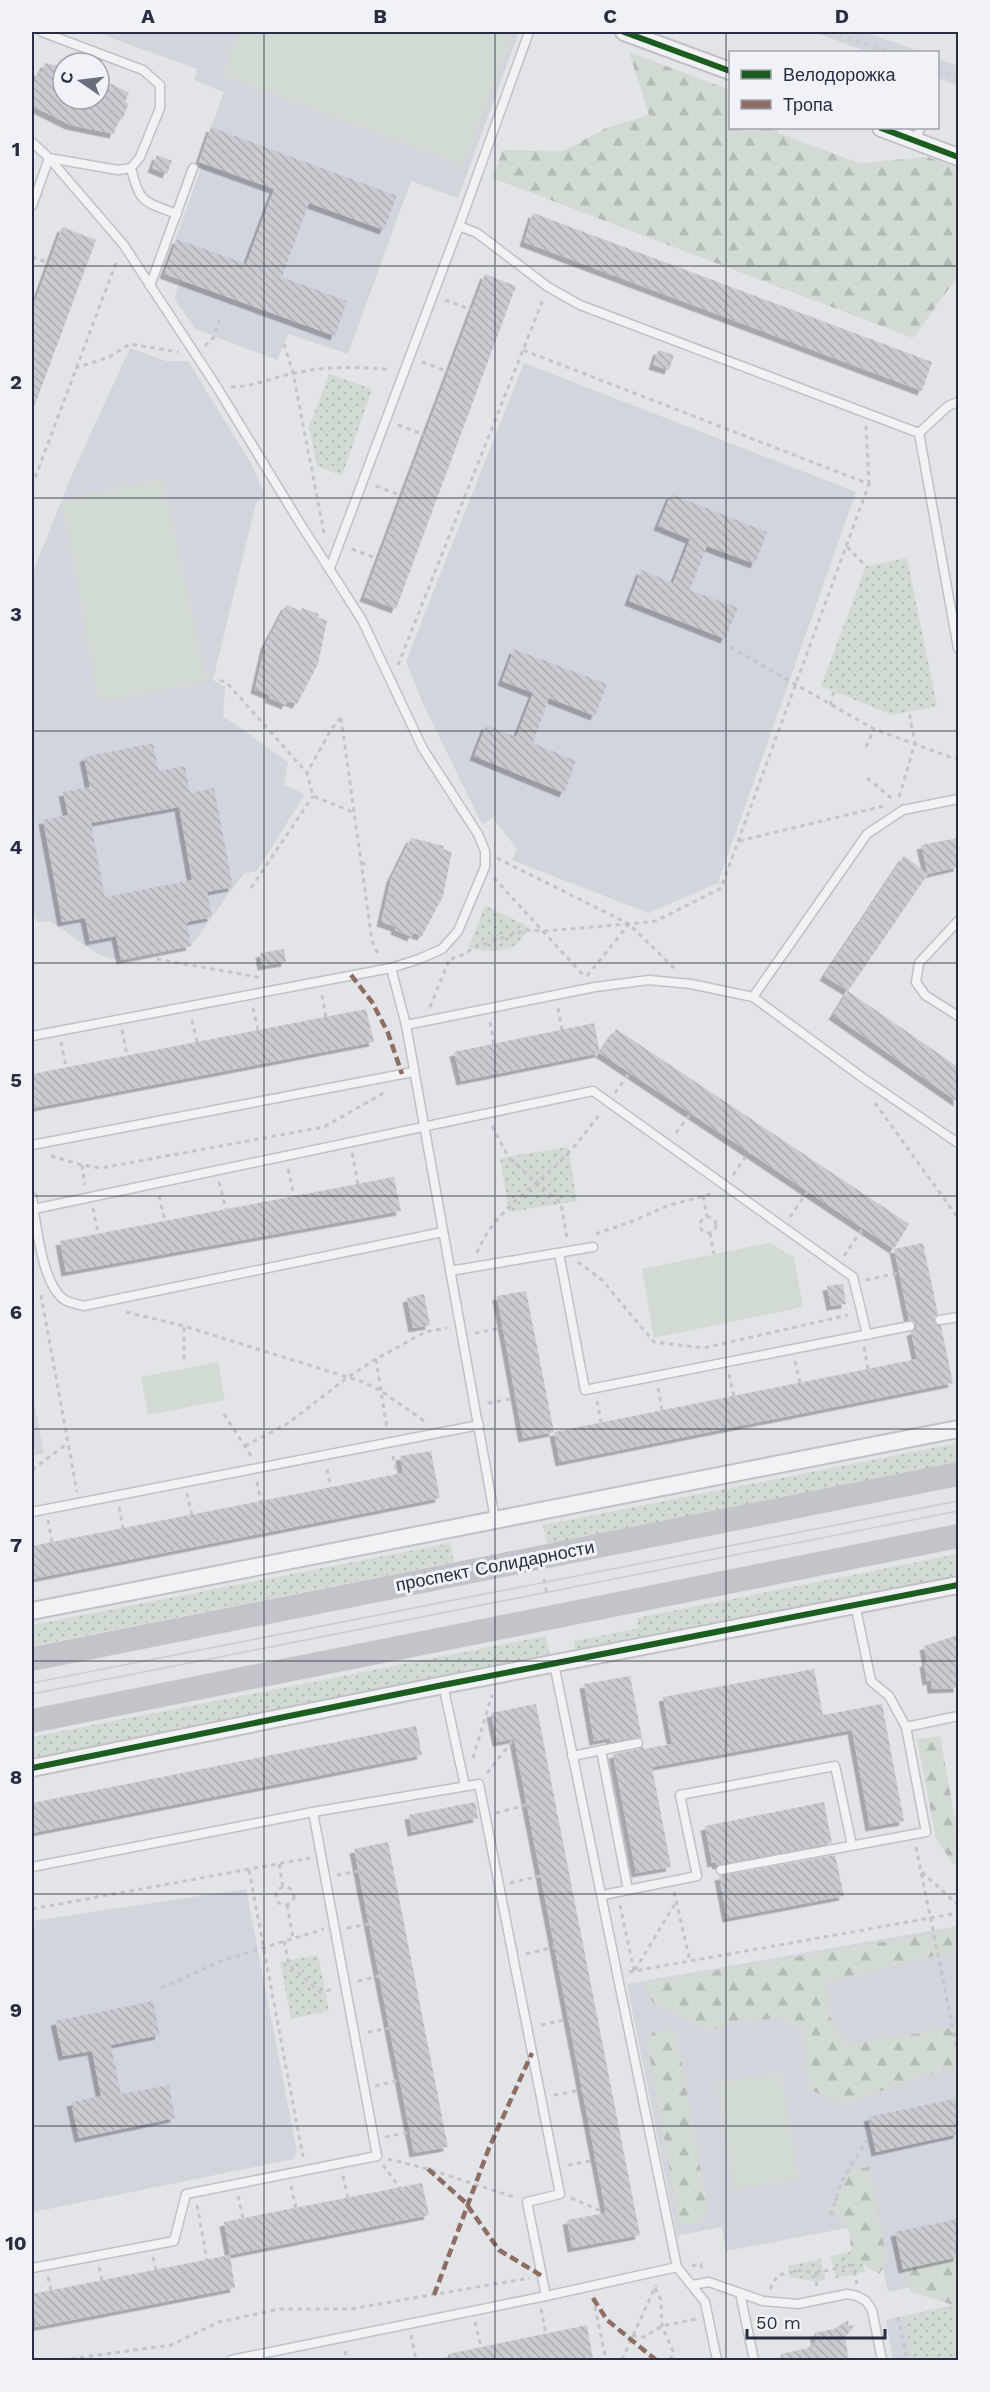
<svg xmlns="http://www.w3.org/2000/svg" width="990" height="2392" viewBox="0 0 990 2392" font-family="'Work Sans',sans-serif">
  <defs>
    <pattern id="green-dots" width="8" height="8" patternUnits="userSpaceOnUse" patternTransform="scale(1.5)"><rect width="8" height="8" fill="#d1dbd3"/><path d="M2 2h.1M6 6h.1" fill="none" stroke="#b3bcb6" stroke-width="1.8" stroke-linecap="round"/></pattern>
    <pattern id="forest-firs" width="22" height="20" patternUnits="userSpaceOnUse" patternTransform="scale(1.5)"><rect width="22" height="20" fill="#d1dbd3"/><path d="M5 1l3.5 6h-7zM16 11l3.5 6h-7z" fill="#b3bcb6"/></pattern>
    <pattern id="building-back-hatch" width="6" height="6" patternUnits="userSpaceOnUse" patternTransform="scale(1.5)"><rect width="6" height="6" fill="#cacbd0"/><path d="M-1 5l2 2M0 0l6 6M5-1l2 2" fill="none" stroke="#aeafb4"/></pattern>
    <filter id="shadow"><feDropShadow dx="-4.5" dy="4.5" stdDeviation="0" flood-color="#0004"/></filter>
  </defs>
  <rect width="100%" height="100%" fill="#e3e4e8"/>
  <g fill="#d3d5dd">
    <polygon points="95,32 519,32 458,198 411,181 348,354 288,334 277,360 195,329 174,298 180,281 163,274 201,168 198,164 224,92 194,80 197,69"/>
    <polygon points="813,32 865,32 921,52 869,52"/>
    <polygon points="938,59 958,66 958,86 938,78"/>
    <polygon points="130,348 166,361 188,361 252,465 265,495 256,503 213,680 225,687 223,716 288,762 284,785 305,794 257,871 244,873 191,946 121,960 108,958 98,954 50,921 38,922 32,914 32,574 74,470"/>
    <polygon points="524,363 856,492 718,883 648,913 512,860 517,849 493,818 482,824 423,704 406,661"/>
    <polygon points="32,1390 44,1454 32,1456"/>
    <polygon points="246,1889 297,2151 294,2159 34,2212 32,2199 32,1921"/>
    <polygon points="958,1926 958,2278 888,2292 873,2223 726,2251 722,2227 677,2236 627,1984"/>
    <polygon points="958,2304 958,2360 893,2360 886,2320"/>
  </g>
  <g fill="url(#green-dots)">
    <polygon points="329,374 372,389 342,476 317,466 309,427"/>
    <polygon points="907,558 937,706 892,715 821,686 866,566"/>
    <path d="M485 905 529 927C525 933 522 940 517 944 507 953 481 952 469 947Z"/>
    <polygon points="568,1147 577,1201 509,1212 500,1158"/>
    <polygon points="958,1443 958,1462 547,1544 543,1525"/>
    <polygon points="450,1543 454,1562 32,1646 32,1625"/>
    <polygon points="958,1554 958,1575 575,1651 574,1641 639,1628 637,1618"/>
    <polygon points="546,1636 550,1656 32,1759 32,1737"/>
    <polygon points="318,1955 329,2011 291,2019 280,1962"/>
    <polygon points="860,2250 865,2272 836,2278 831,2256"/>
    <polygon points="821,2259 825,2280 816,2282 790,2277 788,2266"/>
    <polygon points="958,2306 958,2360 913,2360 904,2317"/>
  </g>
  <g fill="url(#forest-firs)">
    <polygon points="629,52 730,90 730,128 779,128 778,133 859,163 928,157 958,169 958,276 913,338 492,178 503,150 564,151 606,128 649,115"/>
    <polygon points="940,1736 958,1835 958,1861 954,1865 936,1839 917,1739"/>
    <polygon points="958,1929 958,1950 827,1982 829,2015 845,2045 958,2027 958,2066 922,2076 845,2104 810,2090 802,2028 778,2018 733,2023 710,2031 652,2002 644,1983"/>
    <polygon points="676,2031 708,2212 699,2224 679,2224 647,2040 653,2032"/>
    <path d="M869 2167 887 2262 879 2274 850 2257C852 2234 849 2223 830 2209L849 2171Z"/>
    <polygon points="958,2257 958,2303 953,2305 911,2292 903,2269"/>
  </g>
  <g fill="#d1dbd3">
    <polygon points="239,32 513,32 463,165 223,75"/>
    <polygon points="163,479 206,682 99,701 62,501"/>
    <polygon points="769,1243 794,1257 803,1307 654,1338 642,1269"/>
    <polygon points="218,1362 225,1400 148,1415 141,1377"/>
    <polygon points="781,2073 798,2179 735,2189 718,2083"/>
  </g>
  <g fill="url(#building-back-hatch)" fill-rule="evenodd" filter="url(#shadow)">
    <polygon points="45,63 63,67 63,99 99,99 99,78 129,93 125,102 129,103 122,120 119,119 114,134 70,125 32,106 32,90 38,71 41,72"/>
    <polygon points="211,127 397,196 384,230 309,203 282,277 347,301 335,336 164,274 177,239 246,264 274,189 199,162"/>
    <polygon points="157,155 172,161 167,174 152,168"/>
    <polygon points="533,213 932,362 922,391 524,242"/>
    <polygon points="62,227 96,240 33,410 32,310"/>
    <polygon points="485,274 516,286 396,609 364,597"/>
    <polygon points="658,350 674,355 669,370 653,365"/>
    <polygon points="671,494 767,532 755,564 707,546 690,590 738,608 725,639 629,601 641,570 673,583 690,539 658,526"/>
    <polygon points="286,605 301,611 302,608 319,614 318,617 327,621 318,664 297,704 288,701 286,705 269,698 270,695 255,689 265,645"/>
    <polygon points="514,649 607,684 595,716 549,698 533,743 576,761 564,793 474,756 486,725 516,737 533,693 502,681"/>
    <path d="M153 743 159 771 185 766 190 793 214 788 233 887 207 892 212 917 187 922 191 946 121 960 116 936 90 941 85 918 62 922 43 820 68 815 63 792 90 787 84 757ZM179 807 192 880 105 897 91 823Z"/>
    <polygon points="411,838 444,846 443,849 452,852 443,896 422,936 413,933 412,937 395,930 396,927 381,922 391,878"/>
    <polygon points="958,838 958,867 928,874 921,845"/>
    <polygon points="904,856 928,874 848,991 824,976"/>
    <polygon points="284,949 286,962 262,966 260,953"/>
    <polygon points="848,991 958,1067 958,1102 833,1015"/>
    <polygon points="366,1009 374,1042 33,1108 32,1074"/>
    <polygon points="594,1023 600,1053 461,1081 454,1052"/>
    <polygon points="616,1029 909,1224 894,1249 600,1053"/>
    <polygon points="394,1177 401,1211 66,1272 60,1241"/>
    <polygon points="923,1243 938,1314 934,1317 934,1322 941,1326 953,1383 560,1462 554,1432 917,1359 911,1332 916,1329 916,1324 909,1320 894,1249"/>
    <polygon points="843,1284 846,1304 831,1306 827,1286"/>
    <polygon points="526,1291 554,1432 523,1438 497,1296"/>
    <polygon points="424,1294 430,1325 413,1328 407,1298"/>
    <polygon points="431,1451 440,1498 32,1579 32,1546 403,1473 400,1456"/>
    <polygon points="958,1635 958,1688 932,1689 931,1680 927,1681 924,1663 927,1662 924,1646"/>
    <polygon points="814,1669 823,1715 882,1704 904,1821 870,1827 852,1730 652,1767 671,1867 636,1873 613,1754 639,1749 643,1746 644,1749 672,1744 663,1697"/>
    <polygon points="630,1676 642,1738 637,1737 611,1742 610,1738 594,1741 584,1684"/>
    <polygon points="536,1704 640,2235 572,2248 567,2220 606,2213 514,1739 497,1742 491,1713"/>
    <polygon points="416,1726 422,1755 32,1833 32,1803"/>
    <polygon points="475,1802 478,1818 412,1832 409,1815"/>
    <polygon points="824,1802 832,1843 717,1865 716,1862 712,1863 705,1826"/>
    <polygon points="388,1842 448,2147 414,2153 354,1849"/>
    <polygon points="835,1855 844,1896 727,1918 719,1876"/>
    <polygon points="153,2001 160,2035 111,2045 121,2094 169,2085 175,2118 79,2138 71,2102 101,2096 92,2051 63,2056 55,2021"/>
    <polygon points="958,2098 958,2134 876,2152 868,2117"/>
    <polygon points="422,2183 429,2215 230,2255 224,2222"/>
    <polygon points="958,2219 958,2257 903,2269 895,2232"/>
    <polygon points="230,2255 235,2288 36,2327 32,2294"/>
    <polygon points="849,2320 848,2326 855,2325 845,2337 849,2361 781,2361 781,2354 813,2347 812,2343 816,2342 814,2333 834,2329"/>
    <polygon points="587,2325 593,2359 448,2361 448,2354"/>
  </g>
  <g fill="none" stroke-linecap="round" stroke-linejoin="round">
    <g stroke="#c0c1c6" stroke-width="11">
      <g id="lane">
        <polyline points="916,141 920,128"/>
        <polyline points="32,142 49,158 123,244 215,384 298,520 362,620 423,749 478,834 485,851 485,867 458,931 442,949 419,959 391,968"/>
        <path d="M131 168C140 204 143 201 177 214"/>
        <polyline points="32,206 49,158 118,170 131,168 140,157 160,108 160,85 143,70 42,32"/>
        <polyline points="459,226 477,233 548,287 580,305 919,433 958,648"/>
        <polyline points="150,286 193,168"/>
        <polyline points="919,433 948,406 958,402"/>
        <polyline points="330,568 459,226 529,32"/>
        <polyline points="958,921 919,963 916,982 925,995 958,1016"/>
        <polyline points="753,997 867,834 903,810 958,799"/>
        <polyline points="406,1025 595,987 649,980 691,984 753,997 863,1078 958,1143"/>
        <polyline points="32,1036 391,968 406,1025 495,1519"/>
        <polyline points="32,1145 413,1072"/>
        <path d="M32 1197C36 1223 42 1286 65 1300 70 1303 78 1304 83 1306L443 1232"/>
        <polyline points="34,1209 593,1091 853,1277 867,1335"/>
        <polyline points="559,1253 585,1390 910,1326"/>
        <polyline points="450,1271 593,1247"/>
        <polyline points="940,1320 958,1317"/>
        <polyline points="32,1512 479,1425"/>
        <polyline points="554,1664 677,2267 705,2302 717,2360"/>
        <polyline points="443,1685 465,1786"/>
        <polyline points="906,1727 958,1716"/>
        <polyline points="601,1750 628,1890"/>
        <polyline points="572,1756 638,1743"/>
        <polyline points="32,1867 313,1812 479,1784 560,2194 527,2202 546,2296"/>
        <polyline points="721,1870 926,1832 906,1727 889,1696 871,1681 855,1604"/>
        <polyline points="603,1895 697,1876 680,1795 835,1766 852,1845"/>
        <polyline points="32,2268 174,2241 186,2194 377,2156 313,1812"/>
        <polyline points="692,2285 709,2282 763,2301 798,2304 847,2294 857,2296 866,2301 872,2310 882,2360"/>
        <polyline points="740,2293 754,2360"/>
        <polyline points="231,2360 546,2296 677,2267"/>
      </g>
    </g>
    <g stroke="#c0c1c6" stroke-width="20">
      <g id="street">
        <polyline points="624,32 730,71"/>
        <polyline points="881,128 958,157"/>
        <polyline points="32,1611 958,1429"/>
        <polyline points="32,1768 443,1685 958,1585"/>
      </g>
    </g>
    <g stroke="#c4c5cb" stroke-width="3" stroke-dasharray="4.5 4.5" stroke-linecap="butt">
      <polyline points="32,257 49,263"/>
      <polyline points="445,300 472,310"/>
      <polyline points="284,344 293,373 324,533"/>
      <polyline points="205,346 214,337 219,320"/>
      <polyline points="422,362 449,372"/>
      <polyline points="75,368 109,357 130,344 178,352"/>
      <path d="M231 387C252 387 271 378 291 374 323 366 358 366 390 370"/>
      <polyline points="398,425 425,435"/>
      <polyline points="866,426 869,484"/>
      <polyline points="32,486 117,260"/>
      <polyline points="376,486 402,496"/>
      <polyline points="847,547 866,566"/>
      <polyline points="352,549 378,559"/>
      <polyline points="730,647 874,729 958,760"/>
      <polyline points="398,665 544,297"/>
      <polyline points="220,680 228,684 307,773"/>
      <polyline points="830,705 834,691"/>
      <polyline points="341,718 372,941 379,956"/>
      <polyline points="341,718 332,728 307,773 313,796 355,813"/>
      <polyline points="866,747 874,729"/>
      <polyline points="867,778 895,801"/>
      <polyline points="899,797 915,743 909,712"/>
      <polyline points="739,841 884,806"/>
      <polyline points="497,858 629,924 656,921 721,888 869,484 523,350"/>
      <polyline points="361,864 369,863"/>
      <polyline points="494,878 585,977"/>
      <polyline points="251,888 313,796"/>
      <polyline points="157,959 263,978"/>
      <polyline points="451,959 467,953 472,948 526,930 544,931 629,924 675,969"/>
      <polyline points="587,976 629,924"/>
      <polyline points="322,995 326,1017"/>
      <polyline points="430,1007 449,960"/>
      <polyline points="253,1008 258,1030"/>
      <polyline points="558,1008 562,1030"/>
      <polyline points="192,1020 197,1042"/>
      <polyline points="490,1022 494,1044"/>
      <polyline points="122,1030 127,1055"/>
      <polyline points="61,1042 66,1067"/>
      <polyline points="615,1093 630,1072"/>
      <polyline points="875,1103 958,1218"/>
      <polyline points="492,1126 509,1158 561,1203 567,1238"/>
      <polyline points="676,1133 691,1113"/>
      <polyline points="352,1153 358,1184"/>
      <polyline points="51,1156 82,1165 101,1168 324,1127 387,1091"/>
      <polyline points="82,1165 85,1185"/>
      <polyline points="288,1169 294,1196"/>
      <polyline points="733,1175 749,1152"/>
      <polyline points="219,1182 226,1209"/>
      <polyline points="159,1196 165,1221"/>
      <polyline points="703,1196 707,1217"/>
      <polyline points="93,1208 98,1233"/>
      <polyline points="790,1217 808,1191"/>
      <circle cx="708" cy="1225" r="8"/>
      <polyline points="710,1233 714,1254"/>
      <polyline points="596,1234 633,1221 667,1206 714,1193"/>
      <path d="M477 1253C494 1209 538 1186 568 1153 580 1141 590 1126 601 1113"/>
      <polyline points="844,1256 863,1228"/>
      <polyline points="578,1262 602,1280 654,1342 704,1348 848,1315"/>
      <polyline points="866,1280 899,1273"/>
      <polyline points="41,1295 77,1492"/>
      <polyline points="126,1312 184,1326 363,1382 381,1391 427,1423"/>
      <polyline points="475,1333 503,1328"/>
      <polyline points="864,1347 868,1369"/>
      <polyline points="184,1359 184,1326"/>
      <polyline points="376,1359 387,1429"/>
      <polyline points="795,1361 800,1383"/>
      <polyline points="729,1374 734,1396"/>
      <polyline points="658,1388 662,1410"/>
      <polyline points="597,1401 601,1422"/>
      <polyline points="488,1403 516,1398"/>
      <polyline points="224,1414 251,1456"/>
      <polyline points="245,1446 287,1424 348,1377 376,1359 425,1332 447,1328"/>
      <polyline points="393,1456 397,1475"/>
      <polyline points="327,1469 331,1488"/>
      <polyline points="32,1470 68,1443"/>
      <polyline points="257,1482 261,1501"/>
      <polyline points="187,1493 192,1515"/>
      <polyline points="119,1507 123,1528"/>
      <polyline points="48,1520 52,1542"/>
      <polyline points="544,1579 547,1596"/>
      <polyline points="473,1758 492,1695"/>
      <polyline points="487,1773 514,1739"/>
      <polyline points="496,1813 526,1805"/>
      <polyline points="916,1847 958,2054"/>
      <polyline points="279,1864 283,1888"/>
      <polyline points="249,1870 303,2157"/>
      <polyline points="922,1872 958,1905"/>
      <polyline points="337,1875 359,1871"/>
      <polyline points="510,1883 540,1876"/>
      <circle cx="285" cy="1896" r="9"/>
      <polyline points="674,1892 690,1961"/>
      <polyline points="287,1905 293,1938"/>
      <polyline points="620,1905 634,1971"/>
      <polyline points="32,1909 310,1858"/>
      <polyline points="347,1928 369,1924"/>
      <polyline points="284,1941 289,1965 320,1992 335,1989"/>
      <polyline points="526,1954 554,1947"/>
      <polyline points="635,1970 676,1902"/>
      <polyline points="629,1972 958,1913"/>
      <polyline points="358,1981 379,1976"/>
      <polyline points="161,1988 224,1960 324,1929"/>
      <polyline points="541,2025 568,2019"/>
      <polyline points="368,2032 390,2028"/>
      <polyline points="375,2086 400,2080"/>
      <polyline points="554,2095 582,2090"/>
      <polyline points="385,2137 410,2132"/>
      <polyline points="388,2159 428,2169 517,2198"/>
      <polyline points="383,2165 400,2188"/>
      <polyline points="568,2165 596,2160"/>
      <polyline points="343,2176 348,2198"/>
      <polyline points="291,2186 296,2208"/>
      <polyline points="238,2196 243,2218"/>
      <polyline points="571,2198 606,2213"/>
      <polyline points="197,2205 207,2260"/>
      <polyline points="831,2215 842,2181 866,2141"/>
      <polyline points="153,2257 156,2270"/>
      <polyline points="692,2266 701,2264 702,2270"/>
      <polyline points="99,2267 102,2280"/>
      <polyline points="815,2273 817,2286"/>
      <polyline points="48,2277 51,2290"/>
      <polyline points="655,2288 661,2300 662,2326 673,2351 671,2360"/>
      <polyline points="770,2289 778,2275 802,2270 815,2273 853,2265 857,2284"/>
      <polyline points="593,2298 606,2360"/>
      <polyline points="541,2309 546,2334"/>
      <polyline points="898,2317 907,2360"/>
      <polyline points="475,2322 481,2347"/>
      <polyline points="411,2335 416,2360"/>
      <polyline points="632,2336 644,2337 662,2326 696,2319"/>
      <polyline points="345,2351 347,2360"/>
      <polyline points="62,2360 171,2345 219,2322 280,2309 350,2309 530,2278"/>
      <polyline points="622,2360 656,2285"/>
    </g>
    <use href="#lane" stroke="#f2f2f5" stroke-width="8"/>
    <use href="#street" stroke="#f2f2f5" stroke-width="16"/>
    <g stroke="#c3c4ca" stroke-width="24">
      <polyline points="32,1659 958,1474"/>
      <polyline points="32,1721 958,1536"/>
    </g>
    <g stroke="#cbccd0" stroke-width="1.5">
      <polyline points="32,1683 958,1501"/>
      <polyline points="32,1694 958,1511"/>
    </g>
    <g stroke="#cbccd0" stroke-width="4.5" stroke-dasharray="3 6" stroke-linecap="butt">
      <polyline points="831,32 887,52"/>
      <polyline points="938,71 958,79"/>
    </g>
    <g stroke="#8d6e63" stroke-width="4.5" stroke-dasharray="9 4.5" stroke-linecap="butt">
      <polyline points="351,975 372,1002 388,1033 402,1074"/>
      <polyline points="428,2169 465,2202 499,2250 542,2276"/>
      <polyline points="434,2295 489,2148 532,2053"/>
      <polyline points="593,2298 607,2320 656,2360"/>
    </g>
    <g stroke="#f1f2f7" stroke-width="10">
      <g id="cycleway">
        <polyline points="624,32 730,71"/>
        <polyline points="881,128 958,157"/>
        <polyline points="32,1768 443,1685 958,1585"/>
      </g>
    </g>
    <use href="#cycleway" stroke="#1b5e20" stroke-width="6"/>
  </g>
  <path fill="none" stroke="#282d42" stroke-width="1.5" stroke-opacity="0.55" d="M264 32V2360M495 32V2360M726 32V2360M32 266H958M32 498H958M32 731H958M32 963H958M32 1196H958M32 1429H958M32 1661H958M32 1894H958M32 2126H958"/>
  <g text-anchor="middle" stroke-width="6" stroke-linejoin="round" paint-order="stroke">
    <g font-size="18" fill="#282d42" stroke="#f1f2f7">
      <text transform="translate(495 1566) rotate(-11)" y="6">проспект Солидарности</text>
    </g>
  </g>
  <rect width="990" height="2392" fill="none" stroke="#f1f2f7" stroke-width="66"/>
  <rect x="729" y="51" width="210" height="78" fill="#f1f2f7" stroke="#a1a3af" stroke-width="1.5"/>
  <rect x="741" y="70" width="30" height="9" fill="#1b5e20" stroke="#a1a3af" stroke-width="1.5"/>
  <text x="783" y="81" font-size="18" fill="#282d42">Велодорожка</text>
  <rect x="741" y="100" width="30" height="9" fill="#8d6e63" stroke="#a1a3af" stroke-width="1.5"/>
  <text x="783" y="111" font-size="18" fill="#282d42">Тропа</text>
  <g transform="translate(81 81) rotate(284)"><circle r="28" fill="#f1f2f7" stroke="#a1a3af" stroke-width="1.5"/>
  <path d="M0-4.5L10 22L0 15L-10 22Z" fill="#696d7c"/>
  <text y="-9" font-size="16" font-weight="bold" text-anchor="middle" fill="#282d42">С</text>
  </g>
  <path d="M747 2329v9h138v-9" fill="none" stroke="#282d42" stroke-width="3"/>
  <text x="756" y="2329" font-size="18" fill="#282d42" stroke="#f1f2f7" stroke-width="4.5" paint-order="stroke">50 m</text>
  <rect x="33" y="33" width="924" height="2326" fill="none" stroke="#282d42" stroke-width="2"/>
  <g font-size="20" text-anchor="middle" font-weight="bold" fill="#282d42">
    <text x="148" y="23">A</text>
    <text x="380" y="23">B</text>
    <text x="610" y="23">C</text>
    <text x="842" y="23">D</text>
    <text x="16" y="156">1</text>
    <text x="16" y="389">2</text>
    <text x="16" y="621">3</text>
    <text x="16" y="854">4</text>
    <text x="16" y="1087">5</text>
    <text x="16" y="1319">6</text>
    <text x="16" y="1552">7</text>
    <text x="16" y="1784">8</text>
    <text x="16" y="2017">9</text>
    <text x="16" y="2250">10</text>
  </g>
</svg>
